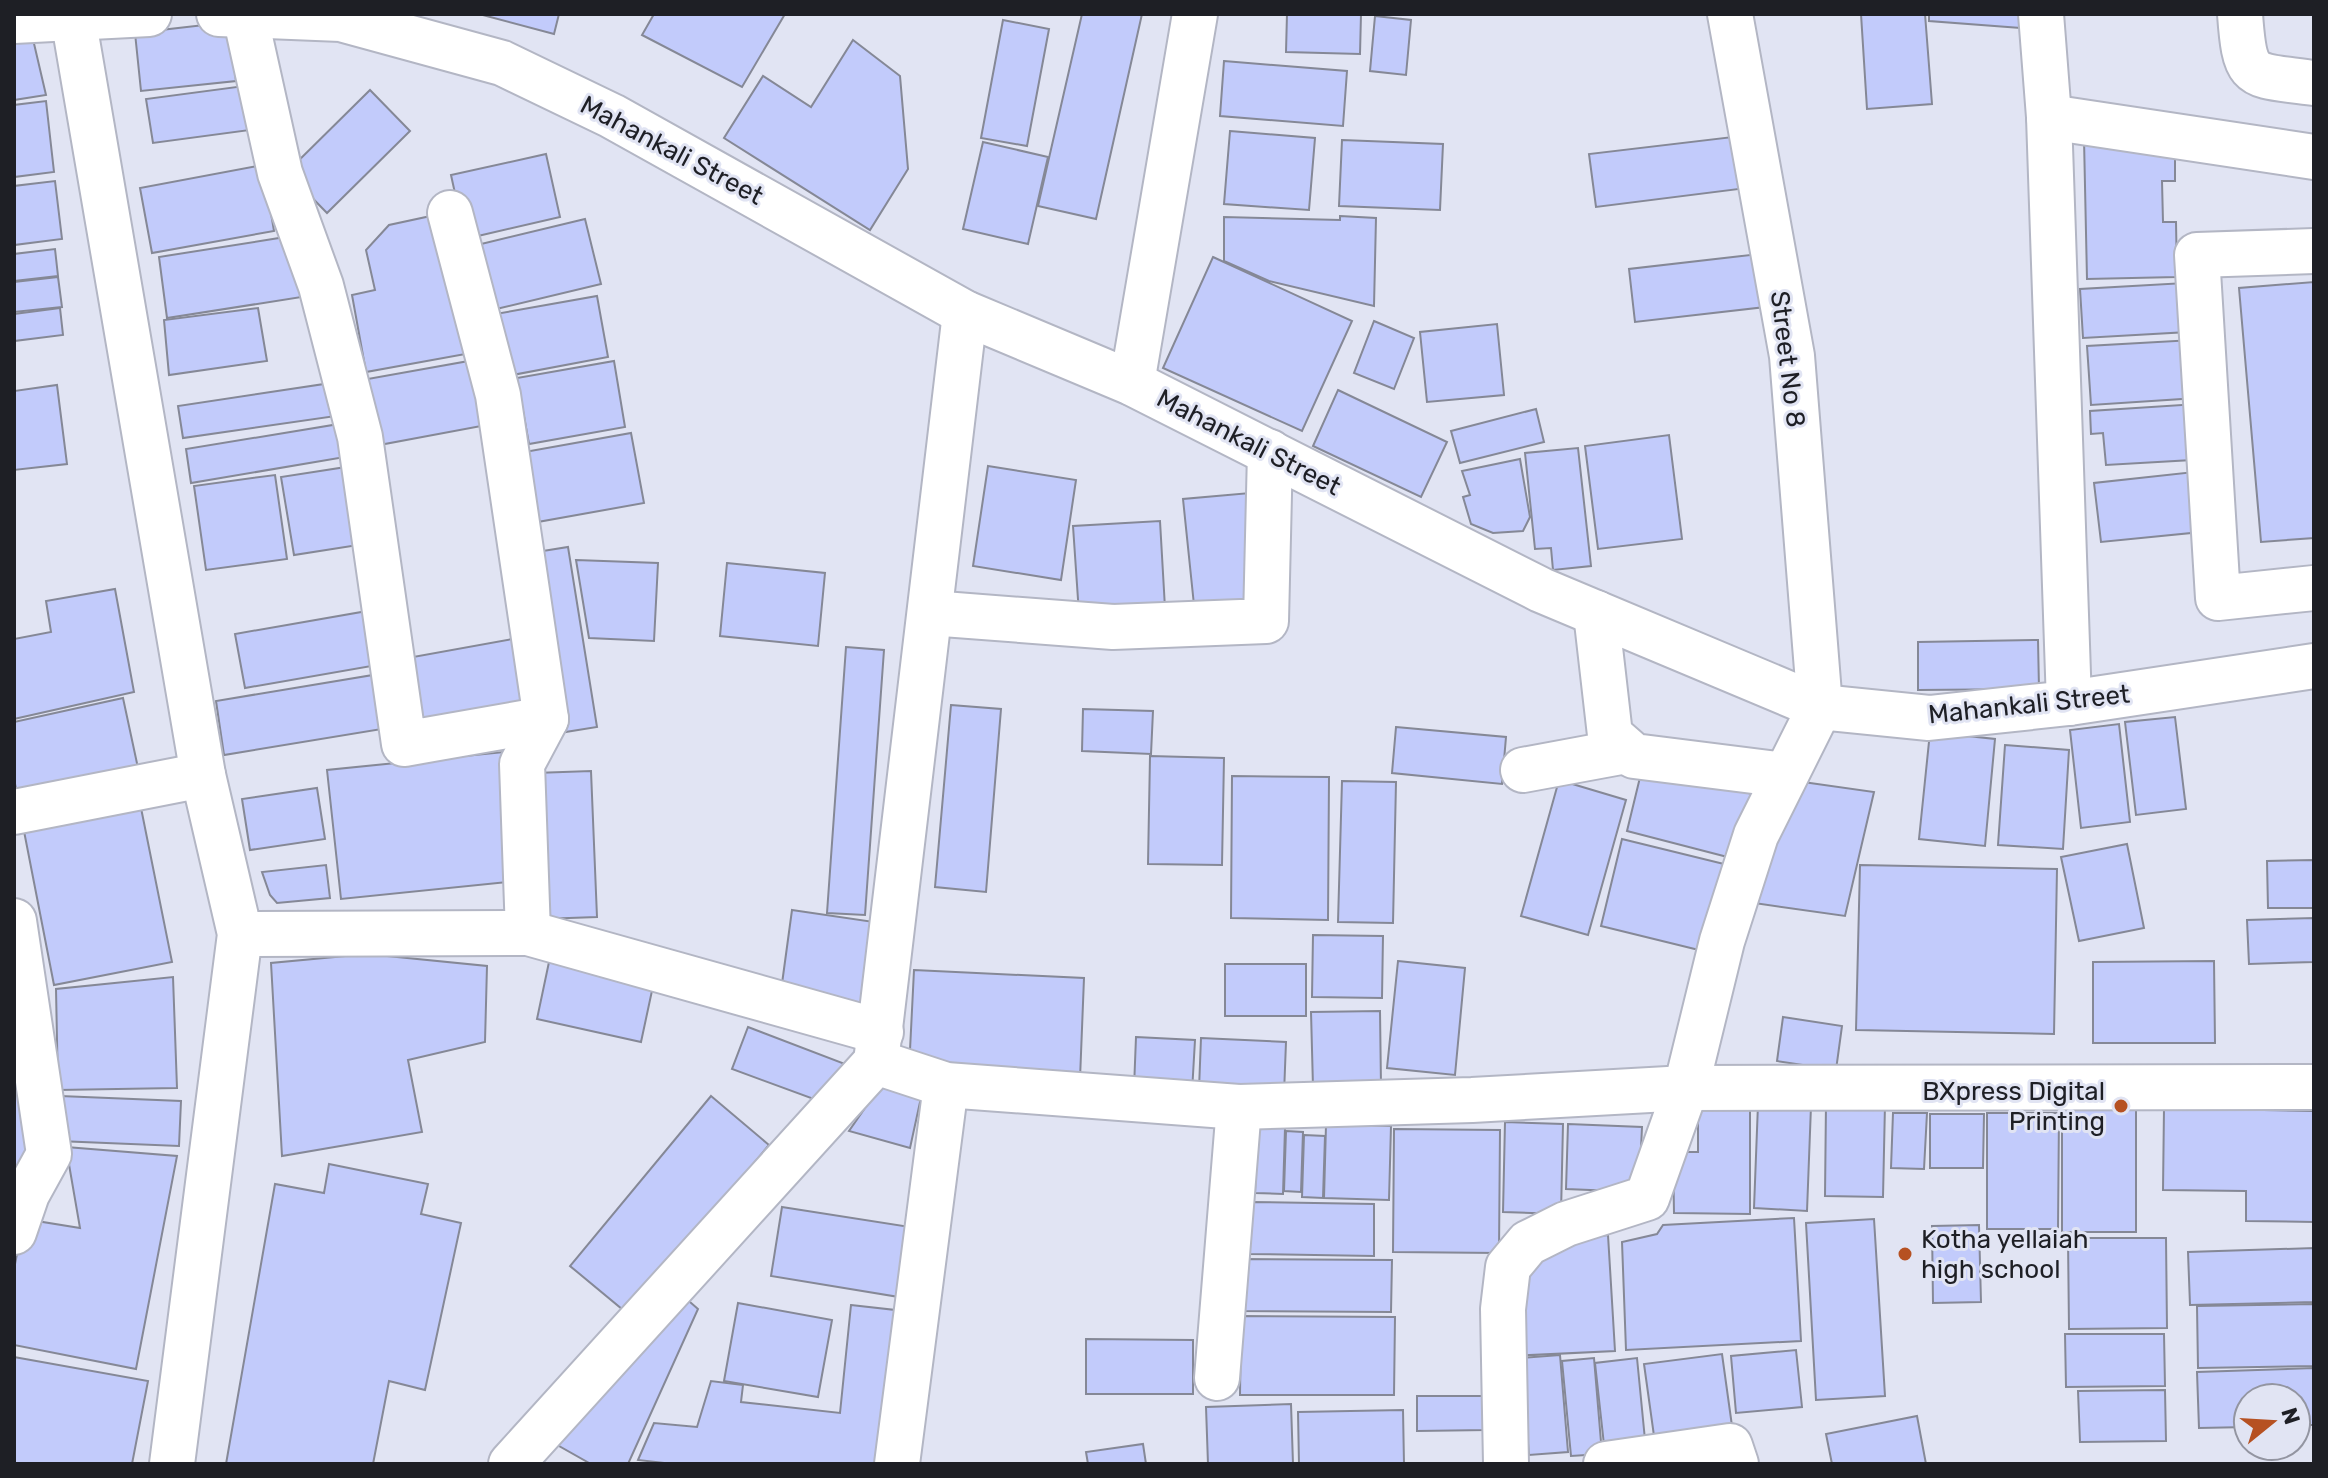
<svg xmlns="http://www.w3.org/2000/svg" width="2328" height="1478" viewBox="0 0 2328 1478" font-family="Rubik,sans-serif">
  <rect width="100%" height="100%" fill="#e1e4f3"/>
  <g fill="#c2cbfb" stroke="#858896" stroke-width="2">
    <polygon points="479,14 559,14 554,34"/>
    <polygon points="654,14 785,14 742,87 642,35"/>
    <polygon points="1082,14 1142,14 1096,219 1038,206"/>
    <polygon points="1287,14 1361,14 1360,54 1286,52"/>
    <polygon points="1861,14 1925,14 1932,104 1867,109"/>
    <polygon points="1929,14 2035,14 2034,29 1929,21"/>
    <polygon points="1375,16 1411,20 1406,75 1370,71"/>
    <polygon points="1003,20 1049,29 1027,146 981,138"/>
    <polygon points="230,22 236,81 141,91 135,33"/>
    <polygon points="32,35 46,95 14,100 14,38"/>
    <polygon points="853,40 900,76 908,169 870,230 724,138 763,76 811,107"/>
    <polygon points="1224,61 1347,71 1343,126 1220,116"/>
    <polygon points="244,86 250,130 153,143 146,99"/>
    <polygon points="370,90 410,131 327,213 287,172"/>
    <polygon points="46,101 54,172 14,177 14,105"/>
    <polygon points="1230,131 1315,138 1309,210 1224,204"/>
    <polygon points="1741,136 1747,188 1596,207 1589,154"/>
    <polygon points="2084,139 2175,142 2175,181 2162,181 2163,222 2176,222 2177,277 2087,279"/>
    <polygon points="1342,140 1443,144 1440,210 1339,206"/>
    <polygon points="983,142 1048,157 1028,244 963,229"/>
    <polygon points="546,154 560,217 465,239 451,175"/>
    <polygon points="263,165 274,231 152,253 140,188"/>
    <polygon points="55,181 62,239 14,245 14,186"/>
    <polygon points="440,214 471,353 366,372 352,295 375,290 366,250 389,225"/>
    <polygon points="1340,216 1376,218 1374,306 1269,281 1224,261 1224,217 1340,220"/>
    <polygon points="585,219 601,284 492,310 477,245"/>
    <polygon points="298,235 308,296 167,318 159,257"/>
    <polygon points="55,249 58,276 14,281 14,254"/>
    <polygon points="1759,254 1765,307 1635,322 1629,269"/>
    <polygon points="1213,257 1352,321 1302,431 1163,368"/>
    <polygon points="58,277 62,307 14,312 14,282"/>
    <polygon points="2314,282 2314,538 2261,542 2239,288"/>
    <polygon points="2185,283 2188,332 2083,338 2080,289"/>
    <polygon points="597,296 608,357 502,377 490,315"/>
    <polygon points="60,308 63,335 14,341 14,314"/>
    <polygon points="258,308 267,361 169,375 164,320"/>
    <polygon points="1374,321 1414,338 1394,389 1354,373"/>
    <polygon points="1497,324 1504,395 1427,402 1420,332"/>
    <polygon points="2193,340 2197,398 2091,405 2087,346"/>
    <polygon points="480,359 492,424 374,446 362,380"/>
    <polygon points="614,361 625,427 529,444 517,378"/>
    <polygon points="331,383 336,416 183,438 178,406"/>
    <polygon points="57,385 67,464 14,470 14,391"/>
    <polygon points="1338,390 1447,442 1421,497 1313,446"/>
    <polygon points="2197,404 2192,460 2106,465 2103,433 2091,434 2090,411"/>
    <polygon points="1536,409 1544,442 1460,463 1451,431"/>
    <polygon points="339,424 345,457 191,483 186,449"/>
    <polygon points="631,433 644,503 532,523 519,453"/>
    <polygon points="1669,435 1682,539 1598,549 1585,446"/>
    <polygon points="1578,448 1591,566 1553,570 1551,548 1535,549 1525,453"/>
    <polygon points="1520,459 1530,517 1523,531 1493,533 1471,524 1463,497 1470,495 1462,471"/>
    <polygon points="359,465 371,543 294,555 281,477"/>
    <polygon points="988,466 1076,480 1061,580 973,566"/>
    <polygon points="2194,472 2201,532 2101,542 2094,483"/>
    <polygon points="275,475 287,559 206,570 194,486"/>
    <polygon points="1250,493 1260,598 1194,605 1183,499"/>
    <polygon points="1160,521 1165,608 1079,614 1073,526"/>
    <polygon points="568,547 597,727 553,734 524,554"/>
    <polygon points="576,560 658,563 654,641 589,638"/>
    <polygon points="727,563 825,573 818,646 720,636"/>
    <polygon points="115,589 134,692 14,719 14,639 51,632 46,601"/>
    <polygon points="373,610 383,664 245,688 235,634"/>
    <polygon points="529,636 542,711 415,732 402,659"/>
    <polygon points="2038,640 2039,689 1918,690 1918,642"/>
    <polygon points="846,647 884,650 865,915 827,913"/>
    <polygon points="379,674 388,728 224,755 216,701"/>
    <polygon points="123,698 141,782 20,808 14,779 14,722"/>
    <polygon points="951,705 1001,709 986,892 935,887"/>
    <polygon points="1083,709 1153,711 1151,754 1082,751"/>
    <polygon points="2175,717 2186,809 2136,815 2125,722"/>
    <polygon points="2119,724 2130,822 2081,828 2070,730"/>
    <polygon points="1396,727 1506,737 1502,784 1392,773"/>
    <polygon points="1930,732 1995,739 1985,846 1919,839"/>
    <polygon points="2005,745 2069,750 2063,849 1998,845"/>
    <polygon points="504,752 518,881 341,899 327,770"/>
    <polygon points="1150,756 1224,758 1222,865 1148,864"/>
    <polygon points="1643,765 1756,795 1739,860 1627,831"/>
    <polygon points="591,771 597,917 541,919 535,773"/>
    <polygon points="1232,776 1329,777 1328,920 1231,918"/>
    <polygon points="1559,780 1626,800 1588,935 1521,916"/>
    <polygon points="1342,781 1396,782 1393,923 1338,922"/>
    <polygon points="1796,781 1874,792 1845,916 1754,903"/>
    <polygon points="317,788 325,839 250,850 242,799"/>
    <polygon points="140,803 172,962 54,985 23,826"/>
    <polygon points="1622,839 1728,865 1707,952 1601,926"/>
    <polygon points="2127,844 2144,928 2079,941 2061,857"/>
    <polygon points="2314,860 2314,908 2268,908 2267,861"/>
    <polygon points="326,865 330,898 277,903 270,895 262,872"/>
    <polygon points="1860,865 2057,869 2054,1034 1856,1030"/>
    <polygon points="792,910 874,922 862,1004 781,991"/>
    <polygon points="2314,918 2314,962 2249,964 2247,920"/>
    <polygon points="1313,935 1383,936 1382,998 1312,997"/>
    <polygon points="367,954 487,966 485,1042 408,1060 422,1132 282,1156 271,963"/>
    <polygon points="1398,961 1465,968 1455,1075 1387,1068"/>
    <polygon points="2214,961 2215,1043 2093,1043 2093,962"/>
    <polygon points="549,962 653,986 641,1042 537,1019"/>
    <rect x="1225" y="964" width="81" height="52"/>
    <polygon points="914,970 1084,978 1080,1079 909,1070"/>
    <polygon points="173,977 177,1088 58,1090 56,989"/>
    <polygon points="1380,1011 1381,1086 1313,1087 1311,1012"/>
    <polygon points="1783,1017 1842,1026 1836,1070 1777,1061"/>
    <polygon points="748,1027 845,1064 830,1105 732,1069"/>
    <polygon points="1136,1037 1195,1040 1192,1092 1134,1088"/>
    <polygon points="1201,1038 1286,1042 1284,1094 1199,1089"/>
    <polygon points="14,1059 40,1159 14,1166"/>
    <polygon points="888,1075 922,1093 910,1148 849,1131"/>
    <polygon points="60,1096 181,1101 179,1146 58,1141"/>
    <polygon points="711,1096 769,1145 628,1314 570,1266"/>
    <polygon points="1698,1098 1750,1098 1750,1214 1674,1213 1673,1152 1698,1152"/>
    <polygon points="1826,1103 1885,1104 1883,1197 1825,1196"/>
    <polygon points="1758,1104 1811,1106 1807,1211 1754,1208"/>
    <rect x="2062" y="1106" width="74" height="126"/>
    <polygon points="2164,1108 2314,1111 2314,1222 2246,1221 2246,1191 2163,1190"/>
    <polygon points="1893,1113 1927,1113 1924,1169 1891,1168"/>
    <polygon points="1987,1113 2059,1113 2058,1229 1987,1229"/>
    <polygon points="1930,1114 1984,1114 1983,1168 1930,1168"/>
    <polygon points="1505,1122 1563,1124 1561,1214 1503,1212"/>
    <polygon points="1568,1124 1642,1127 1639,1192 1566,1189"/>
    <polygon points="1326,1125 1391,1126 1389,1200 1324,1198"/>
    <polygon points="1257,1127 1285,1128 1283,1194 1255,1193"/>
    <polygon points="1394,1129 1500,1130 1499,1253 1393,1252"/>
    <polygon points="1286,1131 1303,1132 1301,1192 1284,1191"/>
    <polygon points="1304,1135 1325,1136 1323,1198 1302,1197"/>
    <polygon points="66,1147 177,1156 136,1369 14,1345 14,1269 24,1219 80,1228"/>
    <polygon points="329,1164 428,1184 421,1214 461,1223 425,1390 389,1381 373,1464 226,1464 275,1184 324,1193"/>
    <polygon points="1249,1202 1374,1204 1374,1256 1249,1254"/>
    <polygon points="782,1207 910,1227 899,1297 771,1276"/>
    <polygon points="1794,1218 1801,1341 1626,1350 1622,1242 1657,1234 1663,1225"/>
    <polygon points="1874,1219 1885,1396 1816,1400 1806,1223"/>
    <polygon points="1979,1225 1981,1302 1933,1303 1932,1226"/>
    <polygon points="1608,1235 1615,1351 1511,1356 1527,1262 1580,1238"/>
    <polygon points="2068,1238 2166,1238 2167,1328 2069,1329"/>
    <polygon points="2314,1248 2314,1302 2190,1305 2188,1252"/>
    <polygon points="1239,1259 1392,1260 1391,1312 1238,1311"/>
    <polygon points="682,1295 698,1309 628,1464 591,1464 552,1442"/>
    <polygon points="738,1303 832,1320 818,1397 724,1381"/>
    <polygon points="2314,1304 2314,1366 2198,1368 2197,1306"/>
    <polygon points="851,1305 895,1310 880,1464 673,1464 638,1460 654,1423 697,1427 711,1381 743,1385 741,1402 840,1413"/>
    <polygon points="1241,1316 1395,1317 1394,1395 1240,1395"/>
    <polygon points="2065,1334 2164,1334 2165,1386 2066,1387"/>
    <polygon points="1086,1339 1193,1340 1193,1394 1086,1394"/>
    <polygon points="1796,1350 1802,1407 1736,1413 1731,1356"/>
    <polygon points="1722,1354 1732,1426 1654,1436 1644,1364"/>
    <polygon points="1560,1355 1568,1452 1529,1455 1521,1358"/>
    <polygon points="14,1357 148,1381 132,1464 14,1464"/>
    <polygon points="1594,1358 1602,1454 1571,1456 1562,1361"/>
    <polygon points="1637,1358 1646,1450 1605,1454 1595,1363"/>
    <polygon points="2314,1368 2314,1425 2296,1425 2296,1398 2248,1398 2248,1427 2199,1428 2197,1372"/>
    <polygon points="2165,1390 2166,1441 2080,1442 2078,1391"/>
    <polygon points="1417,1396 1487,1396 1487,1430 1417,1431"/>
    <polygon points="1291,1404 1293,1464 1208,1464 1206,1407"/>
    <polygon points="1403,1410 1404,1464 1299,1464 1298,1412"/>
    <polygon points="1917,1416 1926,1464 1832,1464 1826,1434"/>
    <polygon points="1143,1444 1146,1464 1088,1464 1086,1452"/>
  </g>
  <g fill="none" stroke-linecap="round" stroke-linejoin="round">
    <g stroke="#b3b6c4" stroke-width="48">
      <g id="minor">
        <polyline points="219,14 341,19 502,63 612,116 965,313 1132,383 1541,590 1820,707 1929,718 2069,703 2314,666"/>
        <polyline points="2041,14 2049,117 2069,703"/>
        <path d="M2240 14C2245 83 2250 74 2314 83"/>
        <polyline points="245,15 280,173 321,286 360,437 404,744 546,719"/>
        <polyline points="73,17 203,775 240,934 172,1464"/>
        <polyline points="14,21 149,14"/>
        <polyline points="2049,117 2314,157"/>
        <polyline points="450,213 498,395 546,719 522,764 528,933"/>
        <polyline points="2314,251 2197,255 2218,598 2314,588"/>
        <polyline points="1132,383 1195,14"/>
        <polyline points="930,613 1113,627 1266,621 1270,452"/>
        <polyline points="1596,613 1610,735 1634,756 1785,775"/>
        <polyline points="1523,770 1626,751"/>
        <polyline points="14,812 203,775"/>
        <polyline points="14,921 49,1154 27,1194 14,1232"/>
        <polyline points="240,934 528,933 881,1032"/>
        <polyline points="876,1062 965,313"/>
        <polyline points="1217,1378 1239,1107"/>
        <polyline points="511,1464 876,1062 946,1085 1239,1107 1472,1100 1686,1088 2314,1087"/>
        <polyline points="897,1464 946,1085"/>
        <polyline points="1506,1464 1503,1309 1508,1267 1528,1243 1566,1224 1647,1198 1686,1088 1722,941 1756,835 1820,707 1792,356 1730,14"/>
        <polyline points="1606,1464 1730,1446 1736,1464"/>
      </g>
    </g>
    <use href="#minor" stroke="#fff" stroke-width="44"/>
  </g>
  <g fill="#b65122" stroke="#e1e4f3" stroke-width="3">
    <circle cx="2121" cy="1106" r="8"/>
    <circle cx="1905" cy="1254" r="8"/>
  </g>
  <g text-anchor="middle" stroke-width="6" stroke-linejoin="round" paint-order="stroke">
    <g font-size="26" fill="#1e1f25" stroke="#e1e4f3">
      <text transform="translate(672 150) rotate(28)" y="9">Mahankali Street</text>
      <text transform="translate(1788 359) rotate(83)" y="9">Street No 8</text>
      <text transform="translate(1249 442) rotate(27)" y="9">Mahankali Street</text>
      <text transform="translate(2029 704) rotate(-6)" y="9">Mahankali Street</text>
    </g>
    <g font-size="26" fill="#1e1f25" stroke="#e1e4f3" text-anchor="end">
      <text x="2105" y="1100">BXpress Digital<tspan x="2105" dy="30">Printing</tspan></text>
      <text x="1921" y="1248" text-anchor="start">Kotha yellaiah<tspan x="1921" dy="30">high school</tspan></text>
    </g>
  </g>
  <rect width="2328" height="1478" fill="none" stroke="#1e1f25" stroke-width="32"/>
  <g transform="translate(2272 1422) rotate(72)"><circle r="38" fill="#e1e4f3" stroke="#9395a1" stroke-width="2"/>
  <path d="M0-6L14 30L0 20L-14 30Z" fill="#b65122"/>
  <text y="-12" font-size="22" font-weight="bold" text-anchor="middle" fill="#1e1f25">N</text>
  </g>
</svg>
